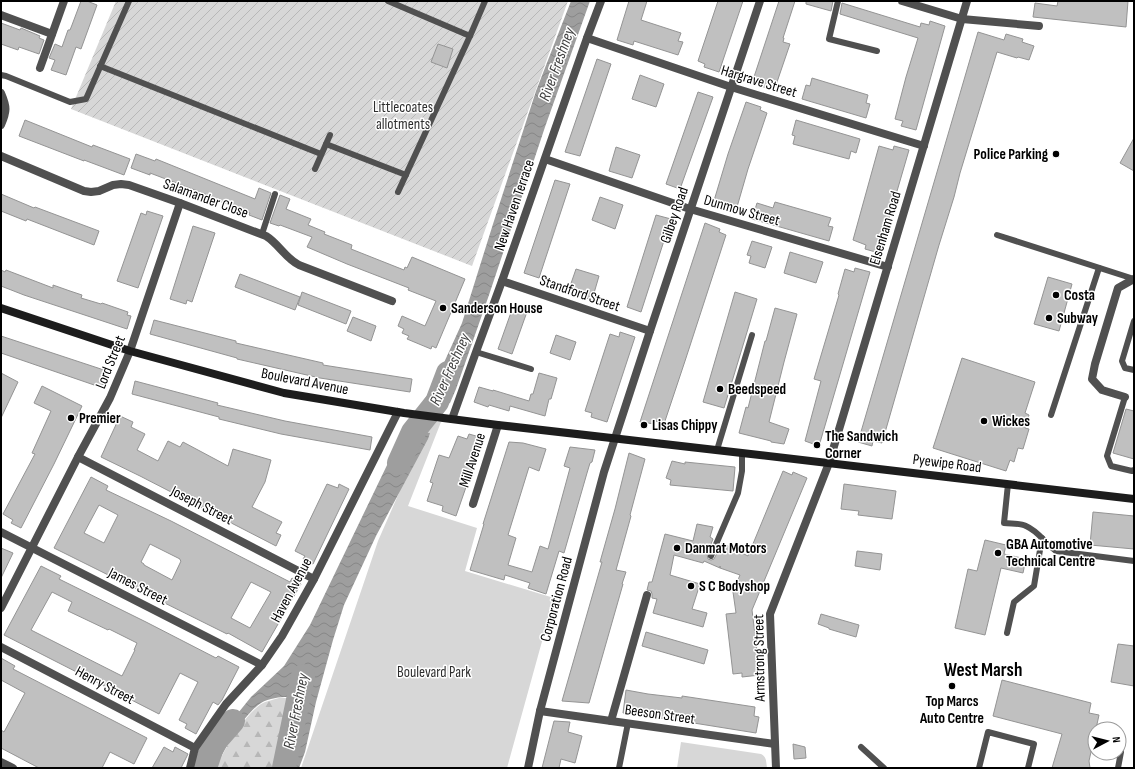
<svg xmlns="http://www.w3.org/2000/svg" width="1135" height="769" viewBox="0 0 1135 769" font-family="'Sofia Sans Condensed',sans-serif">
  <defs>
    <pattern id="forest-firs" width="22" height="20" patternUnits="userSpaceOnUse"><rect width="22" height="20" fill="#d7d7d7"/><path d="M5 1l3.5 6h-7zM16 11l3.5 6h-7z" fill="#b7b7b7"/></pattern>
    <pattern id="garden-furrows" width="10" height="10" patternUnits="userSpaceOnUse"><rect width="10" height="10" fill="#d7d7d7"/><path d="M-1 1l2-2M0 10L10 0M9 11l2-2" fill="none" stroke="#b7b7b7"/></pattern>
    <pattern id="water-waves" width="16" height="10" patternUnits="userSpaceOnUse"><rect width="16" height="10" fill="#9e9e9e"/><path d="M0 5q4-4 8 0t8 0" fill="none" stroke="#868686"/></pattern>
  </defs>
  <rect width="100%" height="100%" fill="#fff"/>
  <path fill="url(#forest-firs)" d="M279 698H288L296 705 283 768H216C225 748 243 717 261 704 266 701 273 700 279 698Z"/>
  <g fill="#d7d7d7">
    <polygon points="430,422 441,422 408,506 477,528 465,571 554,598 507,768 301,768 378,541"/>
    <path d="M681 742 761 754C767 757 766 762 767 768H677Z"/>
  </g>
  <polygon fill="url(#garden-furrows)" points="116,1 568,1 472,266 71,109"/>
  <g fill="url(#water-waves)">
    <polygon points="571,1 590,1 545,127 489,295 456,389 450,403 444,404 423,401 432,389 462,323 493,224 536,91"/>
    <path d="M406 431 430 433 428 439 376 536 344 605 333 640 316 702 305 752 299 768H284L297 705 288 697C280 697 269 698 261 703 244 714 224 749 216 768H205L213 744 251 697 284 666 310 625 402 434Z"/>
  </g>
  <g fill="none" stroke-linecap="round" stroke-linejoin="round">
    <g stroke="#9e9e9e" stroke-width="24">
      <polyline points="399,463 413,432 437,402 448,373"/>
      <polyline points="205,768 213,744 233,721"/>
      <polyline points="284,768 303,676"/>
    </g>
  </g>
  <g fill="#c0c0c0" stroke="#949494" fill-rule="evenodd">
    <polygon points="81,1 87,1 97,5 81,49 76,47 66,75 51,70 55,60 49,58 55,44 62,47 68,30 70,30 72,25"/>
    <polygon points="629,1 647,1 641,20 681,33 678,41 683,42 678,55 634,41 633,45 617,40"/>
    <polygon points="718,1 743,1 719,72 704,67 705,64 698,61"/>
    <polygon points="779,1 795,1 783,38 784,38 783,42 790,44 776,85 768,83 767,88 752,83"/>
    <polygon points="806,1 833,1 831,11 806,4"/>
    <polygon points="1058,1 1128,1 1126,27 1033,17 1035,3 1057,6"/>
    <polygon points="842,3 920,27 921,23 929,25 930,21 945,26 916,130 901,126 903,121 895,119 906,77 918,38 840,14"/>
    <polygon points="1,23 20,30 21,28 40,36 39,38 44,40 39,54 19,47 18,50 1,44"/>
    <polygon points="978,32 1004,40 1006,34 1023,39 1022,42 1034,46 1029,60 1018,57 1017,58 997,52 960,173 954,197 939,245 882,443 873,441 872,446 858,442"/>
    <polygon points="438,44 453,49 447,68 431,62"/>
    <polygon points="597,59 611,64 580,156 565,152"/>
    <polygon points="640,75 664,84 656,107 632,99"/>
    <polygon points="812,78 868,95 866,103 870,104 866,118 802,99 806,85 810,86"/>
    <polygon points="698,92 713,97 680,189 666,184"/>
    <polygon points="746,102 761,107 760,110 767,113 748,169 737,207 729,204 727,209 713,204 728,154"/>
    <polygon points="25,120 92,147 93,145 130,159 124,175 84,160 84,161 19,136"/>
    <polygon points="796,120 860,139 856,153 851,151 849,159 793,144 795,136 792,135"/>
    <polygon points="1134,138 1134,171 1120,163"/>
    <polygon points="879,146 893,150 894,146 909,150 879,253 865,249 866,245 853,240"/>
    <polygon points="616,147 640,155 632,178 609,171"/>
    <polygon points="136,154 155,161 156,159 255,199 259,188 271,193 262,220 249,215 250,213 211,198 212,197 200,192 150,173 150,175 131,168"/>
    <polygon points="555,180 570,184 539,278 524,273"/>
    <polygon points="1,194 34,208 35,207 99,231 94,245 27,219 26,221 1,211"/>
    <polygon points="280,195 290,199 286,209 311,219 308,225 325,232 324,234 352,245 351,249 404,270 405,267 407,268 412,257 465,279 436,348 432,346 431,349 407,339 409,336 402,333 404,329 398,326 402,316 425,326 436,301 408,290 409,288 347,264 307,247 312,237 280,225 279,226 270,223"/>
    <polygon points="600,197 623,205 615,229 592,220"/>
    <polygon points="775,202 831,218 828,226 833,227 829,241 752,219 757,203 773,208"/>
    <polygon points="147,211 163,216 138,288 117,281 141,213 146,215"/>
    <polygon points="656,215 671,219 641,312 627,307"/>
    <polygon points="705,223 720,229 719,232 726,235 685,361 664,424 656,421 655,424 640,422"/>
    <polygon points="193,226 215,233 192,302 187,300 186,304 170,299"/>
    <polygon points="752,241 772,247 765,268 749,263 751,256 747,255"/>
    <polygon points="790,252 823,262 816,283 784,273"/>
    <polygon points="855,268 870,272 819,446 805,441 821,381 814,379 839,295 838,294 845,269 854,272"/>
    <polygon points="576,269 599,276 592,300 568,292"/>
    <polygon points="1,270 5,272 6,270 53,288 53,285 70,291 82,295 81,298 101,304 102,303 128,312 127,315 131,316 127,329 24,295 1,286"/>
    <polygon points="240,274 300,297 295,310 235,287"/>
    <polygon points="1048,277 1072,284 1059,331 1034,324"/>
    <polygon points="302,292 351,311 346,324 298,305"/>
    <polygon points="735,292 757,299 724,408 703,402"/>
    <polygon points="514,304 528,309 512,354 498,349"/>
    <polygon points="775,308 797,314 784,362 769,422 789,429 784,444 771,442 771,441 739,433 746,407 748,408 765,341 766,341"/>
    <polygon points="353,317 376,326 371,341 347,331"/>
    <polygon points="154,320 236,341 236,343 323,363 323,365 412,379 410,392 320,378 237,359 237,358 150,334"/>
    <polygon points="620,332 635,337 607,422 591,417 592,413 585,411 610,334 619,337"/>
    <polygon points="556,335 576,342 570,360 550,353"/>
    <polygon points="1,336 110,372 105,385 101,384 100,387 1,353"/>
    <polygon points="962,358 1035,382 1025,413 1029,415 1025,428 1029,429 1023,449 1018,448 1014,462 1010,460 1006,471 933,448"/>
    <polygon points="1,373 18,382 1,418"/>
    <polygon points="539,373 557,378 551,399 549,399 545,416 510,406 509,411 489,405 488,407 474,402 479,387 493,391 493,390 529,401 531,394 533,394"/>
    <polygon points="135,381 218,403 217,405 285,421 372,437 370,450 281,434 219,419 219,417 132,394"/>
    <polygon points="42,386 82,406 54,464 21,528 11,523 13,520 3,514 35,454 32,453 51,411 34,403"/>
    <polygon points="1126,409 1134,411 1134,459 1113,453"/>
    <polygon points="120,416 133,422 131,427 145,434 137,450 158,461 168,441 180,447 183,442 228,466 233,449 271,460 265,482 252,507 282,522 276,533 281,535 276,546 140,476 101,457"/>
    <polygon points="469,434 483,438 456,516 442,511 443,506 427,501 433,483 430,482 439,455 449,458 458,436 467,439"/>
    <polygon points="509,442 523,443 546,449 539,471 529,467 508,535 516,538 508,565 532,572 540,546 548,549 570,468 564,466 570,447 595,450 592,462 590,463 587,473 564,553 559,551 546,594 528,588 530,583 505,575 504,580 470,570 484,524 483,524"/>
    <polygon points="629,453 645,459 630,515 631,516 616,570 626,572 622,584 623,584 589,703 562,701 602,562 600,562 615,509"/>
    <polygon points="672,461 685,464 685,462 735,467 733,491 670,485 671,480 666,478"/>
    <polygon points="783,471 792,475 793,472 807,478 752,610 760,675 742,677 742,673 733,674 726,614 736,613 733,592 740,575 720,568 720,566 720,568 704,561 703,563 674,555 670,575 700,584 692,609 707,613 703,627 653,613 657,599 652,598 652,594 651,591 647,590 649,582 652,582 665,534 693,541 697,524 713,527 710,537 713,539 707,554 708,559 711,560 714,559 722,543 748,556"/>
    <path d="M91 477 108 486 106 490 171 521 290 582 292 578 301 584 262 652 228 633 227 634 54 548ZM99 505 118 515 104 543 84 533ZM150 544 180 559V560L181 561 172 580 144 565V564L141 562ZM251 582 271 592 250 628 231 618Z"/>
    <polygon points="327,484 338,488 339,484 349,489 313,564 303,559 305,556 295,551"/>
    <polygon points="844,484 896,491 892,519 858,515 859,511 841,509"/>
    <polygon points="1093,512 1134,516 1134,549 1090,545"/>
    <polygon points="985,540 1006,545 1004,554 1026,559 1023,573 1001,568 985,635 955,628 968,569 977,571"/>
    <polygon points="1,548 13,553 1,578"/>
    <polygon points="857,551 882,554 880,570 855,566"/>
    <path d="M41 566 61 576 59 579 146 622 216 658 218 656 239 667 222 700 218 705 213 702 196 734 185 728 187 724 179 720 198 682 180 673 159 714 4 635ZM52 592 72 602 68 611 108 630 109 629 137 643 134 650H135L122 676 31 630Z"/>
    <polygon points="821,614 859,625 856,637 829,629 829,628 818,624"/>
    <polygon points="646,632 708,650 704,664 642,646"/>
    <polygon points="1118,644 1134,646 1134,686 1111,682"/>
    <polygon points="1,658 15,666 13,669 147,738 134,764 110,752 102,768 39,768 1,748 1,730 4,732 25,693 1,680"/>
    <polygon points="1002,680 1091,703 1089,713 1099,715 1089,761 1090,768 1052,768 1062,734 993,716"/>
    <polygon points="626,690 648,694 682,698 682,696 755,707 754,716 759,717 756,733 675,720 623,713"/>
    <polygon points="554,721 570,722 568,732 582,736 575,763 561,759 559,768 542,768"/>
    <polygon points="793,744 805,747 806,758 794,759"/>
    <polygon points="164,747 173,752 175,747 188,754 181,768 152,768"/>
  </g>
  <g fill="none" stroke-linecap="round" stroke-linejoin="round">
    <g stroke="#505050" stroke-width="6">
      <polyline points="388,1 470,36"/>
      <polyline points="838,1 829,39 877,51"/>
      <polyline points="100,66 321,154"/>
      <polyline points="1,75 6,76 70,102 86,99 129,1"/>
      <polyline points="326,144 406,175"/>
      <polyline points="315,169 330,135"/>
      <polyline points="398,192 470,36 485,1"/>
      <polyline points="262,234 275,194"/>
      <polyline points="997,235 1134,279"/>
      <polyline points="1134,321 1122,361 1125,368 1134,370"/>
      <polyline points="476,352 531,369"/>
      <polyline points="1125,397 1107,456 1111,466 1132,471 1134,470"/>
      <polyline points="1051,415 1099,268"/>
      <polyline points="717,450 752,335"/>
      <path d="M1008 484 1004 523C1011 524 1020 523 1026 526 1038 531 1045 543 1056 551L1134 561"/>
      <polyline points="711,556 738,493 742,471 742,453"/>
      <polyline points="1007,633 1014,602 1034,586 1042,538"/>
      <polyline points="861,747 884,768"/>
      <polyline points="619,768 628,723"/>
      <polyline points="979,768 988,732 1034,744 1028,768"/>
      <polyline points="1118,768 1121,752"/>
    </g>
    <g stroke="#505050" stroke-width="8">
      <polyline points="902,1 962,19 1039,26"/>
      <polyline points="1,15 52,34"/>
      <polyline points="587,38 731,87 924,146"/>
      <polyline points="40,68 64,1"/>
      <path d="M1 93C7 107 7 111 1 125"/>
      <path d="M1 156 84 191 91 192 99 191 113 185 121 184 129 185 180 203 266 236C279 244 285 258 299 265L392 301"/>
      <polyline points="545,159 690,209 888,267"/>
      <polyline points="502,281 650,331"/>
      <polyline points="1125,397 1102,390 1092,379 1095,364 1118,288 1134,279"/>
      <polyline points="452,419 476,352 502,281 587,38 601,1"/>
      <polyline points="78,457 314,579"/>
      <polyline points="473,504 498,425"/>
      <polyline points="1,532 262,665"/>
      <polyline points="1,608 78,457 110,398 130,351 180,203"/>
      <polyline points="1,647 195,748"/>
      <polyline points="540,711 775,744"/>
      <polyline points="611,721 647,595"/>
      <polyline points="1,762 13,768"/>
      <polyline points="190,768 195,748 226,704 262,665 282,636 314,579 398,412"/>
      <polyline points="528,768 540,711 604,472 650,331 760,1"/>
      <polyline points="776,768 770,614 829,463 967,1"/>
    </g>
    <polyline stroke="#1d1d1d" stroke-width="8" points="1,308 130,351 284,393 404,413 498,425 742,453 1134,499"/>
  </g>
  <g fill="#000" stroke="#fff" stroke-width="1.5">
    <circle cx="1056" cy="154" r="4"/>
    <circle cx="1056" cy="295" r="4"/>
    <circle cx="443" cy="308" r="4"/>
    <circle cx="1049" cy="318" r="4"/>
    <circle cx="720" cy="389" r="4"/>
    <circle cx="71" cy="418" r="4"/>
    <circle cx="984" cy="421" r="4"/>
    <circle cx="644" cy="425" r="4"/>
    <circle cx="817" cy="445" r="4"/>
    <circle cx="677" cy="548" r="4"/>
    <circle cx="998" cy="553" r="4"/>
    <circle cx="691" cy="586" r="4"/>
    <circle cx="952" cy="686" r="4"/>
  </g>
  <g text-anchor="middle" stroke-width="3" stroke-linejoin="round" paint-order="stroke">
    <g font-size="15" fill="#000" stroke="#fff">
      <text transform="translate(759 81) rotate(17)" y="5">Hargrave Street</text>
      <text transform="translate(206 198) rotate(20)" y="5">Salamander Close</text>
      <text transform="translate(514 205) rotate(-71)" y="5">New Haven Terrace</text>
      <text transform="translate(742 210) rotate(16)" y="5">Dunmow Street</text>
      <text transform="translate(674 215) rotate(-71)" y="5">Gilbey Road</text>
      <text transform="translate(885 228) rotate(-73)" y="5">Elsenham Road</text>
      <text transform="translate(580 293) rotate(19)" y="5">Standford Street</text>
      <text transform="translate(110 362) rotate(-68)" y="5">Lord Street</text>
      <text transform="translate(305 381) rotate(11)" y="5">Boulevard Avenue</text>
      <text transform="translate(472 460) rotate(-72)" y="5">Mill Avenue</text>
      <text transform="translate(947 463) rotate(7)" y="5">Pyewipe Road</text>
      <text transform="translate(202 505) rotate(27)" y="5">Joseph Street</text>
      <text transform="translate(138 586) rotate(27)" y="5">James Street</text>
      <text transform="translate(291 590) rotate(-62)" y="5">Haven Avenue</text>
      <text transform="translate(556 599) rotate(-75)" y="5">Corporation Road</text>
      <text transform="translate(759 658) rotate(-91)" y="5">Armstrong Street</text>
      <text transform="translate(105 685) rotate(28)" y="5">Henry Street</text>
      <text transform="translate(660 714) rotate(8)" y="5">Beeson Street</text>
    </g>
    <g font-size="15" fill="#2e2e2e" stroke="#fff">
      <text x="403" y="112">Littlecoates<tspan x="403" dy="17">allotments</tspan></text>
      <text x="434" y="677">Boulevard Park</text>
    </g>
    <g font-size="15" font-weight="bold" fill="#000" stroke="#fff" text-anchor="start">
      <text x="1048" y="159" text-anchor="end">Police Parking</text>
      <text x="1064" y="300">Costa</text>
      <text x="451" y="313">Sanderson House</text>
      <text x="1057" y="323">Subway</text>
      <text x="728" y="394">Beedspeed</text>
      <text x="79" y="423">Premier</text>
      <text x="992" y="426">Wickes</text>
      <text x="652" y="430">Lisas Chippy</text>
      <text x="825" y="441">The Sandwich<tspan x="825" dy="17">Corner</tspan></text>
      <text x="1006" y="549">GBA Automotive<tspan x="1006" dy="17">Technical Centre</tspan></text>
      <text x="685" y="553">Danmat Motors</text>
      <text x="699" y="591">S C Bodyshop</text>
      <text x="952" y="706" text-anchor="middle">Top Marcs<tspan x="952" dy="17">Auto Centre</tspan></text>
    </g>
    <g font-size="16" font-style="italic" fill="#3f3f3f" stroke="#fff">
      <text transform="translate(556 64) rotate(-70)" y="6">River Freshney</text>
      <text transform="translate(449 369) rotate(-66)" y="6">River Freshney</text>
      <text transform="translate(295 711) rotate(-79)" y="6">River Freshney</text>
    </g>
    <g font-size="19" font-weight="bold" fill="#000" stroke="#fff">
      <text x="983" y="676">West Marsh</text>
    </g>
  </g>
  <rect width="1135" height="769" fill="none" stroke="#000000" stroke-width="4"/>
  <g transform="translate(1107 741) rotate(83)"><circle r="19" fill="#ffffff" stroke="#999999"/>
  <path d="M0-3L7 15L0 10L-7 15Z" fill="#000000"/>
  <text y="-6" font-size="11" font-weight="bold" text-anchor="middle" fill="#000000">N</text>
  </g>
</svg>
